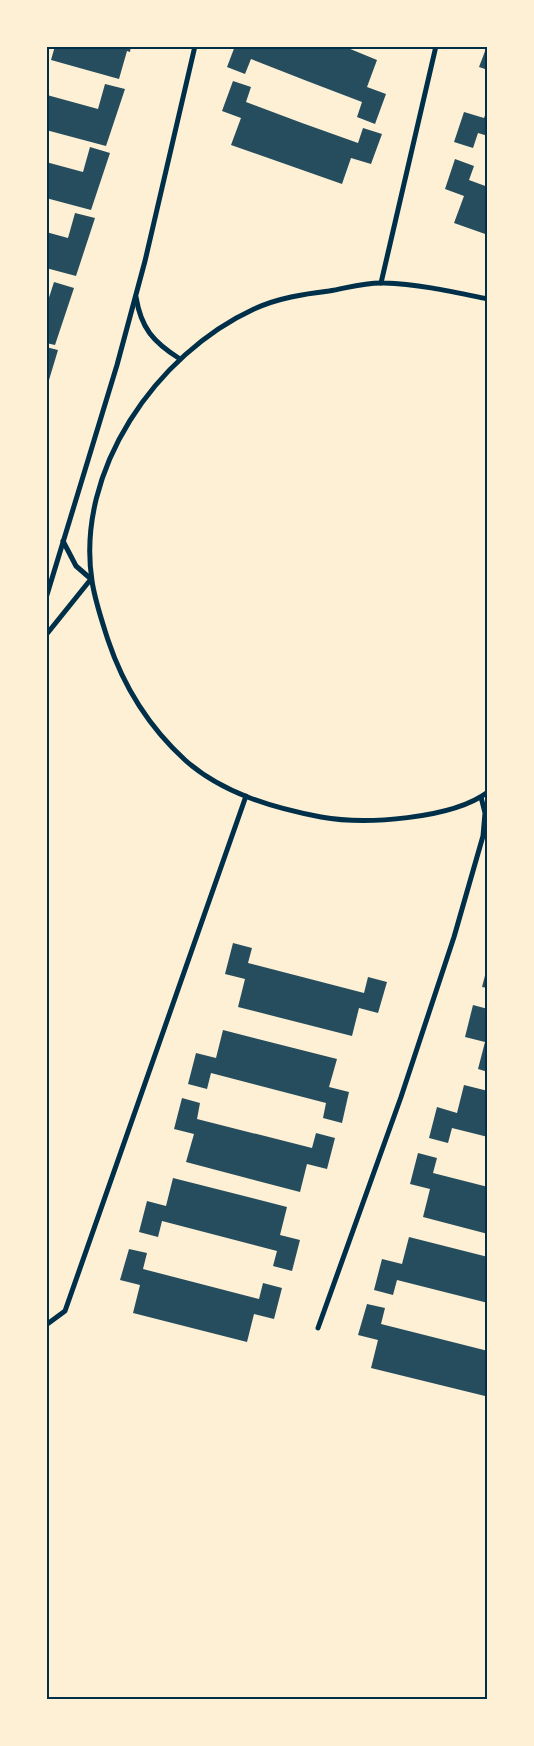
<svg xmlns="http://www.w3.org/2000/svg" width="534" height="1746" viewBox="0 0 534 1746" font-family="'Exo 2',sans-serif">
  <rect width="100%" height="100%" fill="#fdf0d5"/>
  <g fill="#264d5e">
    <polygon points="55,46 131,46 130,52 127,51 119,79 51,60"/>
    <polygon points="235,46 343,46 377,60 367,87 386,94 375,124 357,117 362,102 307,81 251,59 245,74 227,67"/>
    <polygon points="487,46 488,46 488,70 479,67"/>
    <polygon points="233,81 251,87 246,102 302,123 358,143 363,128 382,134 371,164 351,158 342,184 231,145 241,118 222,111"/>
    <polygon points="105,84 125,89 106,146 46,130 47,95 98,109"/>
    <polygon points="488,108 488,136 478,133 473,148 454,142 464,112 484,118"/>
    <polygon points="90,147 110,153 91,210 46,198 46,162 83,172"/>
    <polygon points="455,159 474,166 469,180 488,187 488,235 454,223 464,196 445,189"/>
    <polygon points="75,213 95,218 76,276 46,268 46,232 68,238"/>
    <polygon points="54,282 74,288 55,345 46,343 46,307"/>
    <polygon points="46,347 58,350 49,380 46,379"/>
    <polygon points="233,943 252,948 248,963 364,993 368,977 387,982 378,1013 359,1008 352,1036 238,1007 245,979 225,974"/>
    <polygon points="487,968 488,968 488,988 482,987"/>
    <polygon points="473,1005 488,1009 488,1072 478,1069 485,1042 465,1037"/>
    <polygon points="223,1030 337,1059 329,1087 349,1092 342,1123 323,1118 326,1103 211,1073 207,1089 188,1084 196,1053 216,1058"/>
    <polygon points="464,1085 488,1091 488,1137 452,1128 448,1143 429,1138 437,1107 457,1113"/>
    <polygon points="182,1098 200,1103 197,1119 312,1148 316,1133 335,1138 327,1169 307,1164 300,1192 186,1162 194,1134 174,1129"/>
    <polygon points="418,1153 437,1158 433,1173 488,1187 488,1234 423,1217 430,1189 410,1184"/>
    <polygon points="173,1178 287,1207 280,1235 300,1240 292,1271 273,1266 277,1251 162,1221 158,1237 139,1232 147,1201 166,1206"/>
    <polygon points="409,1237 488,1257 488,1303 397,1280 393,1295 374,1290 382,1259 402,1264"/>
    <polygon points="129,1249 147,1253 143,1269 259,1299 263,1283 282,1288 274,1319 254,1314 247,1342 133,1313 140,1285 120,1280"/>
    <polygon points="367,1304 385,1308 381,1324 488,1351 488,1385 485,1396 371,1368 378,1340 358,1335"/>
  </g>
  <g fill="none" stroke-linecap="round" stroke-linejoin="round">
    <g stroke="#003049" stroke-width="5">
      <polyline points="381,283 436,46"/>
      <path d="M136 297C141 328 153 342 180 359"/>
      <path d="M488 299C454 292 419 284 384 283 366 282 347 288 329 291 304 294 278 298 254 309 156 354 75 471 92 581 95 601 102 621 108 640 123 685 149 727 185 760 222 793 273 808 321 817 365 825 452 819 488 792"/>
      <polyline points="46,598 117,365 145,261 195,46"/>
      <polyline points="46,635 91,579 76,566 63,541"/>
      <polyline points="46,1325 65,1311 246,796"/>
      <polyline points="318,1328 401,1097 454,937 483,836 485,813 481,797"/>
    </g>
  </g>
  <rect width="534" height="1746" fill="none" stroke="#fdf0d5" stroke-width="95"/>
  <rect x="48" y="48" width="438" height="1650" fill="none" stroke="#003049" stroke-width="2"/>
</svg>
